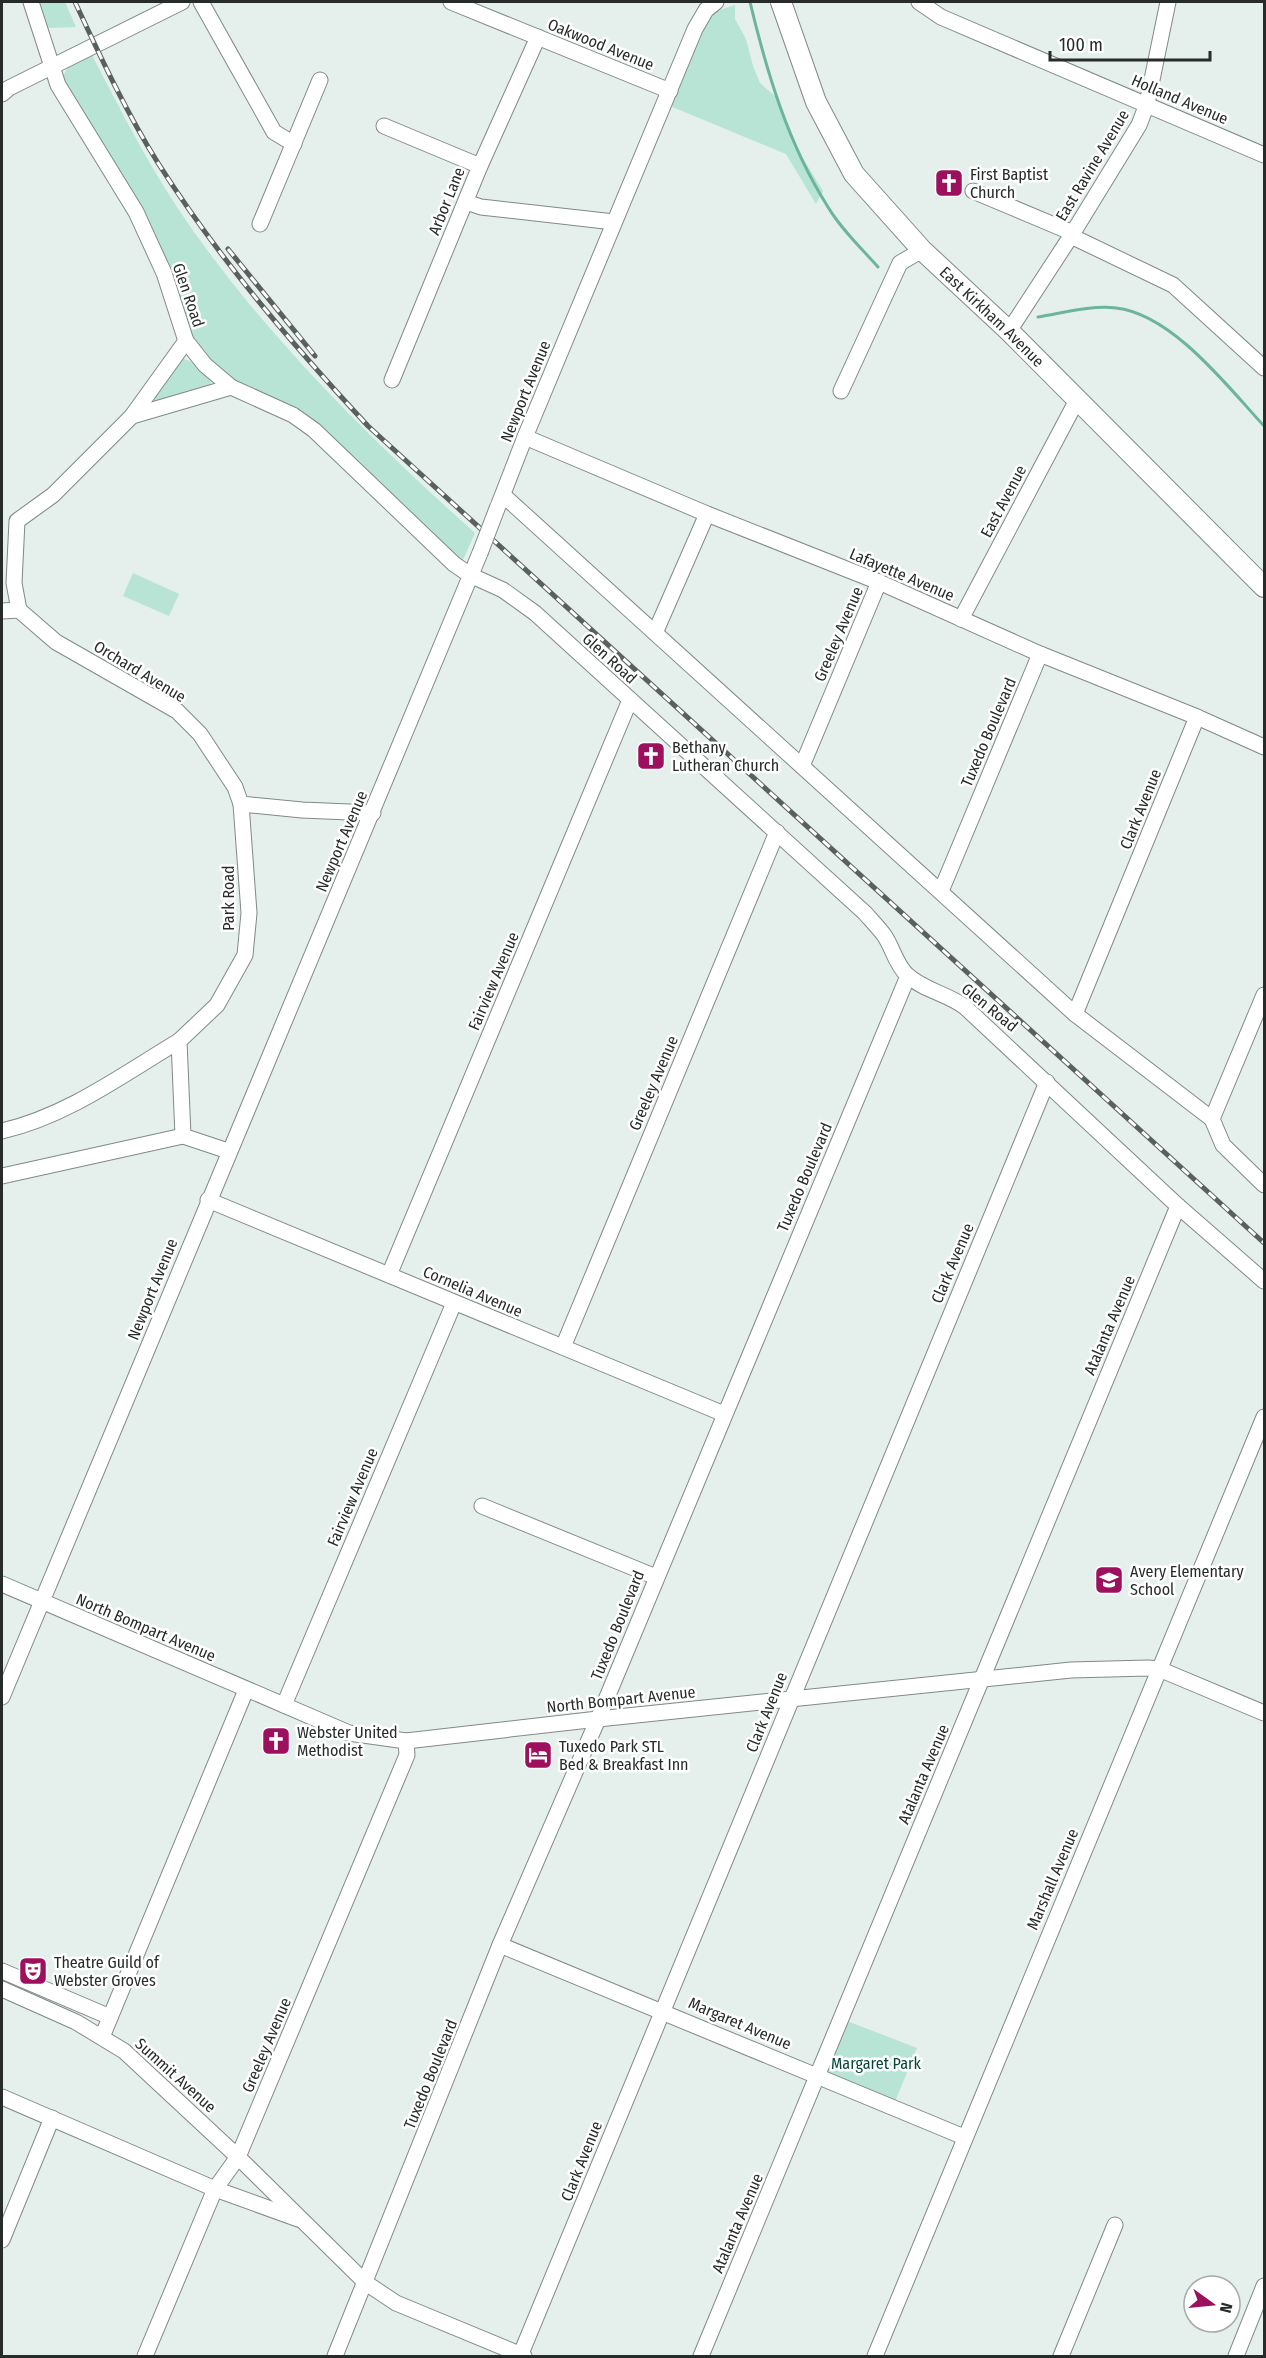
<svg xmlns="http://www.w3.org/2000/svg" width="1266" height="2358" viewBox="0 0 1266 2358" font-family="'Fira Sans Condensed',sans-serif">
  <rect width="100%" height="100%" fill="#e5efeb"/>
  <g fill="#b7e4d4">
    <polygon points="38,2 65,2 76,27 47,28"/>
    <polygon points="735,5 735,19 746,39 753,66 760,83 777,98 797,149 823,191 816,204 786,154 670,106 705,24 717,11"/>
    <path d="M92 55C123 115 154 176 194 232 274 344 372 441 475 533L462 562 321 429 228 378 193 341 62 79 68 66Z"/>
    <path d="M183 359C196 361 205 372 211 382L210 386 151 405 149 399 179 360Z"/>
    <polygon points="133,573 179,594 169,616 123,596"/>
    <polygon points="847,2021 917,2048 894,2104 827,2072"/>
  </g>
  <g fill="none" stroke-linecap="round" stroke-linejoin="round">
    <g stroke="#6cb49d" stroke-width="3">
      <path d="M750 2C767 73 788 144 828 207 841 229 861 248 878 267"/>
      <path d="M1038 317C1063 313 1091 305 1116 308 1172 314 1228 387 1264 426"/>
    </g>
    <g stroke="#818a86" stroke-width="17">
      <g id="minor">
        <path d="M31 2 58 85 136 212 164 273 186 341 205 365 231 387 293 415 314 430 454 564 470 575 503 590 535 613 865 913C871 920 878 927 884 935 893 948 895 963 907 975 923 990 948 994 965 1007L1178 1206 1264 1281"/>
        <polyline points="201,2 274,132 294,144"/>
        <polyline points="451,2 670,91"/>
        <polyline points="919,2 941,17 1264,155"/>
        <polyline points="2,94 9,88 182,2"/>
        <polyline points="384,126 480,166"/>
        <polyline points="973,191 1073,233"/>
        <polyline points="466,202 481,207 614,222"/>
        <polyline points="260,224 320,80"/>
        <polyline points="1071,236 1173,285 1264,368"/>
        <polyline points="1009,331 1071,236 1139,125 1147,104 1168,2"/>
        <polyline points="392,380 480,166 538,37"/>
        <polyline points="841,391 900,263 922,250"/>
        <polyline points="132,416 186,341"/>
        <polyline points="525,437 707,514 879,582 1040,654 1197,717 1264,747"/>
        <polyline points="503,495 1075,1014 1212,1119 1223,1145 1264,1185"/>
        <polyline points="499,504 525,437 695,29 706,10 716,2"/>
        <polyline points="19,610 14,583 17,521 53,495 132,416 231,387"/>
        <polyline points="2,611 19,610 56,642 177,711 200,734 235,787 241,804 302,810 373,813"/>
        <polyline points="961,619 1077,400"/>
        <polyline points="655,633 707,514"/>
        <polyline points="802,766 879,582"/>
        <polyline points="941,891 1040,654"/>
        <polyline points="1075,1014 1197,717"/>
        <polyline points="1212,1119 1264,995"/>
        <path d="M2 1131C67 1116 122 1075 179 1041"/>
        <polyline points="228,1151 183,1136 179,1041 217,1005 245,955 249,913 241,804"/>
        <polyline points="2,1176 183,1136"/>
        <polyline points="208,1200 724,1414"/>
        <polyline points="389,1275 630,700"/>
        <polyline points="563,1347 777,832"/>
        <polyline points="482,1506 656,1577"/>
        <polyline points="2,1584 349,1733 406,1741 598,1719 1071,1670 1148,1668 1159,1669 1264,1713"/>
        <polyline points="2,1697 480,553"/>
        <polyline points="284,1705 454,1303"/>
        <polyline points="500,1945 964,2137"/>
        <polyline points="2,1971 110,2017"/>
        <polyline points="2,1989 76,2022 124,2051 238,2157 366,2283 396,2303 524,2356"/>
        <polyline points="102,2037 246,1690"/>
        <polyline points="2,2097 215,2189 298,2219"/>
        <polyline points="2,2240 52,2118"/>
        <polyline points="145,2356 215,2189 238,2157 407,1755 406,1741"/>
        <polyline points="335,2356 500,1945 598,1719 908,976"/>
        <polyline points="520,2356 1047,1082"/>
        <polyline points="701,2356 1178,1206"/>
        <polyline points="875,2356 1264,1417"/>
        <polyline points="1061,2356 1115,2225"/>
        <polyline points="1236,2356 1264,2286"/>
      </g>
    </g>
    <g stroke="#818a86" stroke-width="22">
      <g id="major">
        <path id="s1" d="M781 2 816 102 854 174 922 250 1009 331 1264 587"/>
      </g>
    </g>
    <use href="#minor" stroke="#fff" stroke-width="15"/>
    <use href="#major" stroke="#fff" stroke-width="20"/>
    <g stroke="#5a605e" stroke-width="5">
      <g id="rail">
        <path d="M75 2C100 56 126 112 158 163 219 259 291 343 368 426L1264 1243"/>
        <polyline points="228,249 315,356"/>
      </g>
    </g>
    <use href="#rail" stroke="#fff" stroke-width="3" stroke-dasharray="9" stroke-linecap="butt"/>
    <g stroke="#818a86" stroke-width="17" stroke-linecap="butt">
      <polyline id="minor-bridge" points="480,553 498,506"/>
    </g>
    <use href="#minor-bridge" stroke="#fff" stroke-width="15"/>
  </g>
  <defs>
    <g id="church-square" transform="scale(1.5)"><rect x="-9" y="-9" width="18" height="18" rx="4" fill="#9d105d" stroke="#fff"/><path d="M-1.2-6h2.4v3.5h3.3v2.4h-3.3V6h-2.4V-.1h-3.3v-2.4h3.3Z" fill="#fff"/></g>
    <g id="school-square" transform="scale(1.5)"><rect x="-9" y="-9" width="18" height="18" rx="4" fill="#9d105d" stroke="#fff"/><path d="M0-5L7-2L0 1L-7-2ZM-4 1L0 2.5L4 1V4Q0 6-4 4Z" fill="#fff"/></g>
    <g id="hotel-square" transform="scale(1.5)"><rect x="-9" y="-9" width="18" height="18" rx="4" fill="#9d105d" stroke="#fff"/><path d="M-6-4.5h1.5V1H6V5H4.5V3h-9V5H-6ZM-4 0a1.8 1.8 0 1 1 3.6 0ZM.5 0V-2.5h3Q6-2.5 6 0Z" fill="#fff"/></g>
    <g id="theatre-square" transform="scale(1.5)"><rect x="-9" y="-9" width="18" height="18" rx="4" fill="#9d105d" stroke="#fff"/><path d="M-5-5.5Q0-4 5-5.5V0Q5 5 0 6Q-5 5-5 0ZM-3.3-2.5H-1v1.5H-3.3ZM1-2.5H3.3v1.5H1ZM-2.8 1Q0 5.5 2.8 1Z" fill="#fff"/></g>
  </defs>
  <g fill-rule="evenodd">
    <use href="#church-square" x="949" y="183"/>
    <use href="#church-square" x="651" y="756"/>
    <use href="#school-square" x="1109" y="1580"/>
    <use href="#church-square" x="276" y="1741"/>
    <use href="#hotel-square" x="538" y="1755"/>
    <use href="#theatre-square" x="33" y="1971"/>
  </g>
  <g text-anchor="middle" stroke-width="5" stroke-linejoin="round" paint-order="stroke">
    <g font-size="16" fill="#272b2a" stroke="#fff">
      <text transform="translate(601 44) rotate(22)" y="6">Oakwood Avenue</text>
      <text transform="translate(1180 99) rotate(23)" y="6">Holland Avenue</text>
      <text transform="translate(1092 165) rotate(-59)" y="6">East Ravine Avenue</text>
      <text transform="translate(446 201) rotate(-68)" y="6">Arbor Lane</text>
      <text transform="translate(189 295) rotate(71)" y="6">Glen Road</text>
      <text dy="6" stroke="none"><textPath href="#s1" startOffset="386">East Kirkham Avenue</textPath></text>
      <text transform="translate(525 391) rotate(-68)" y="6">Newport Avenue</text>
      <text transform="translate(1003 501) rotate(-62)" y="6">East Avenue</text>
      <text transform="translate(902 574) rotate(23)" y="6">Lafayette Avenue</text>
      <text transform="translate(838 634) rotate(-67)" y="6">Greeley Avenue</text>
      <text transform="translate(610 658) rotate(42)" y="6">Glen Road</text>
      <text transform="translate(140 671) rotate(31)" y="6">Orchard Avenue</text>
      <text transform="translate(988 732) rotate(-67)" y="6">Tuxedo Boulevard</text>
      <text transform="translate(1140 809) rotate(-68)" y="6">Clark Avenue</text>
      <text transform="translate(341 841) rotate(-67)" y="6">Newport Avenue</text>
      <text transform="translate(228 898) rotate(-90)" y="6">Park Road</text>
      <text transform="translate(493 981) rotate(-67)" y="6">Fairview Avenue</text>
      <text transform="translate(990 1007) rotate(39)" y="6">Glen Road</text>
      <text transform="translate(653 1083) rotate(-67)" y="6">Greeley Avenue</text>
      <text transform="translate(804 1177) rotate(-67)" y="6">Tuxedo Boulevard</text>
      <text transform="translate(952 1263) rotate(-67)" y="6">Clark Avenue</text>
      <text transform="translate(152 1289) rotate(-68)" y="6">Newport Avenue</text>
      <text transform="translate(473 1291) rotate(23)" y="6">Cornelia Avenue</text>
      <text transform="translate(1109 1325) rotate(-67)" y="6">Atalanta Avenue</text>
      <text transform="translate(352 1497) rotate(-67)" y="6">Fairview Avenue</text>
      <text transform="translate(617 1625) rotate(-68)" y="6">Tuxedo Boulevard</text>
      <text transform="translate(146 1627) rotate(23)" y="6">North Bompart Avenue</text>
      <text transform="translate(621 1699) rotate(-6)" y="6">North Bompart Avenue</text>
      <text transform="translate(766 1712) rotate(-68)" y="6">Clark Avenue</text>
      <text transform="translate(923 1774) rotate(-67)" y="6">Atalanta Avenue</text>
      <text transform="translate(1052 1879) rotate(-67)" y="6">Marshall Avenue</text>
      <text transform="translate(740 2023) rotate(23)" y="6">Margaret Avenue</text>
      <text transform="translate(266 2045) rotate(-67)" y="6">Greeley Avenue</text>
      <text transform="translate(430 2074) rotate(-68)" y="6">Tuxedo Boulevard</text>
      <text transform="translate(176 2075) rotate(42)" y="6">Summit Avenue</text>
      <text transform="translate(581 2161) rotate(-68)" y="6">Clark Avenue</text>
      <text transform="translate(737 2223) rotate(-67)" y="6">Atalanta Avenue</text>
    </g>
    <g font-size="16" fill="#272b2a" stroke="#fff" text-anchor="start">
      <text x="970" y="180">First Baptist<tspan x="970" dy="18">Church</tspan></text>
      <text x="672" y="753">Bethany<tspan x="672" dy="18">Lutheran Church</tspan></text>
      <text x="1130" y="1577">Avery Elementary<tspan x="1130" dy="18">School</tspan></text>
      <text x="297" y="1738">Webster United<tspan x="297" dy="18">Methodist</tspan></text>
      <text x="559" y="1752">Tuxedo Park STL<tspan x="559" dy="18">Bed &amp; Breakfast Inn</tspan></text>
      <text x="54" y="1968">Theatre Guild of<tspan x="54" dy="18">Webster Groves</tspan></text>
    </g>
    <g font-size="16" fill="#054737" stroke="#fff">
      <text x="876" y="2069">Margaret Park</text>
    </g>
  </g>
  <rect width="1266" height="2358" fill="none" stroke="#272b2a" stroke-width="6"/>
  <g transform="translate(1212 2304) rotate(105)"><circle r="28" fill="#ffffff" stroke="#a9aaaa" stroke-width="1.5"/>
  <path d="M0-4.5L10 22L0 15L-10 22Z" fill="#9d105d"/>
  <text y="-9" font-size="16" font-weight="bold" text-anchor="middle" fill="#272b2a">N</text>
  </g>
  <path d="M1050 51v9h160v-9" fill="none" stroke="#272b2a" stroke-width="3"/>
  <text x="1059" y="51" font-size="18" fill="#272b2a" stroke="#ffffff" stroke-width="4.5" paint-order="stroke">100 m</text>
</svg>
